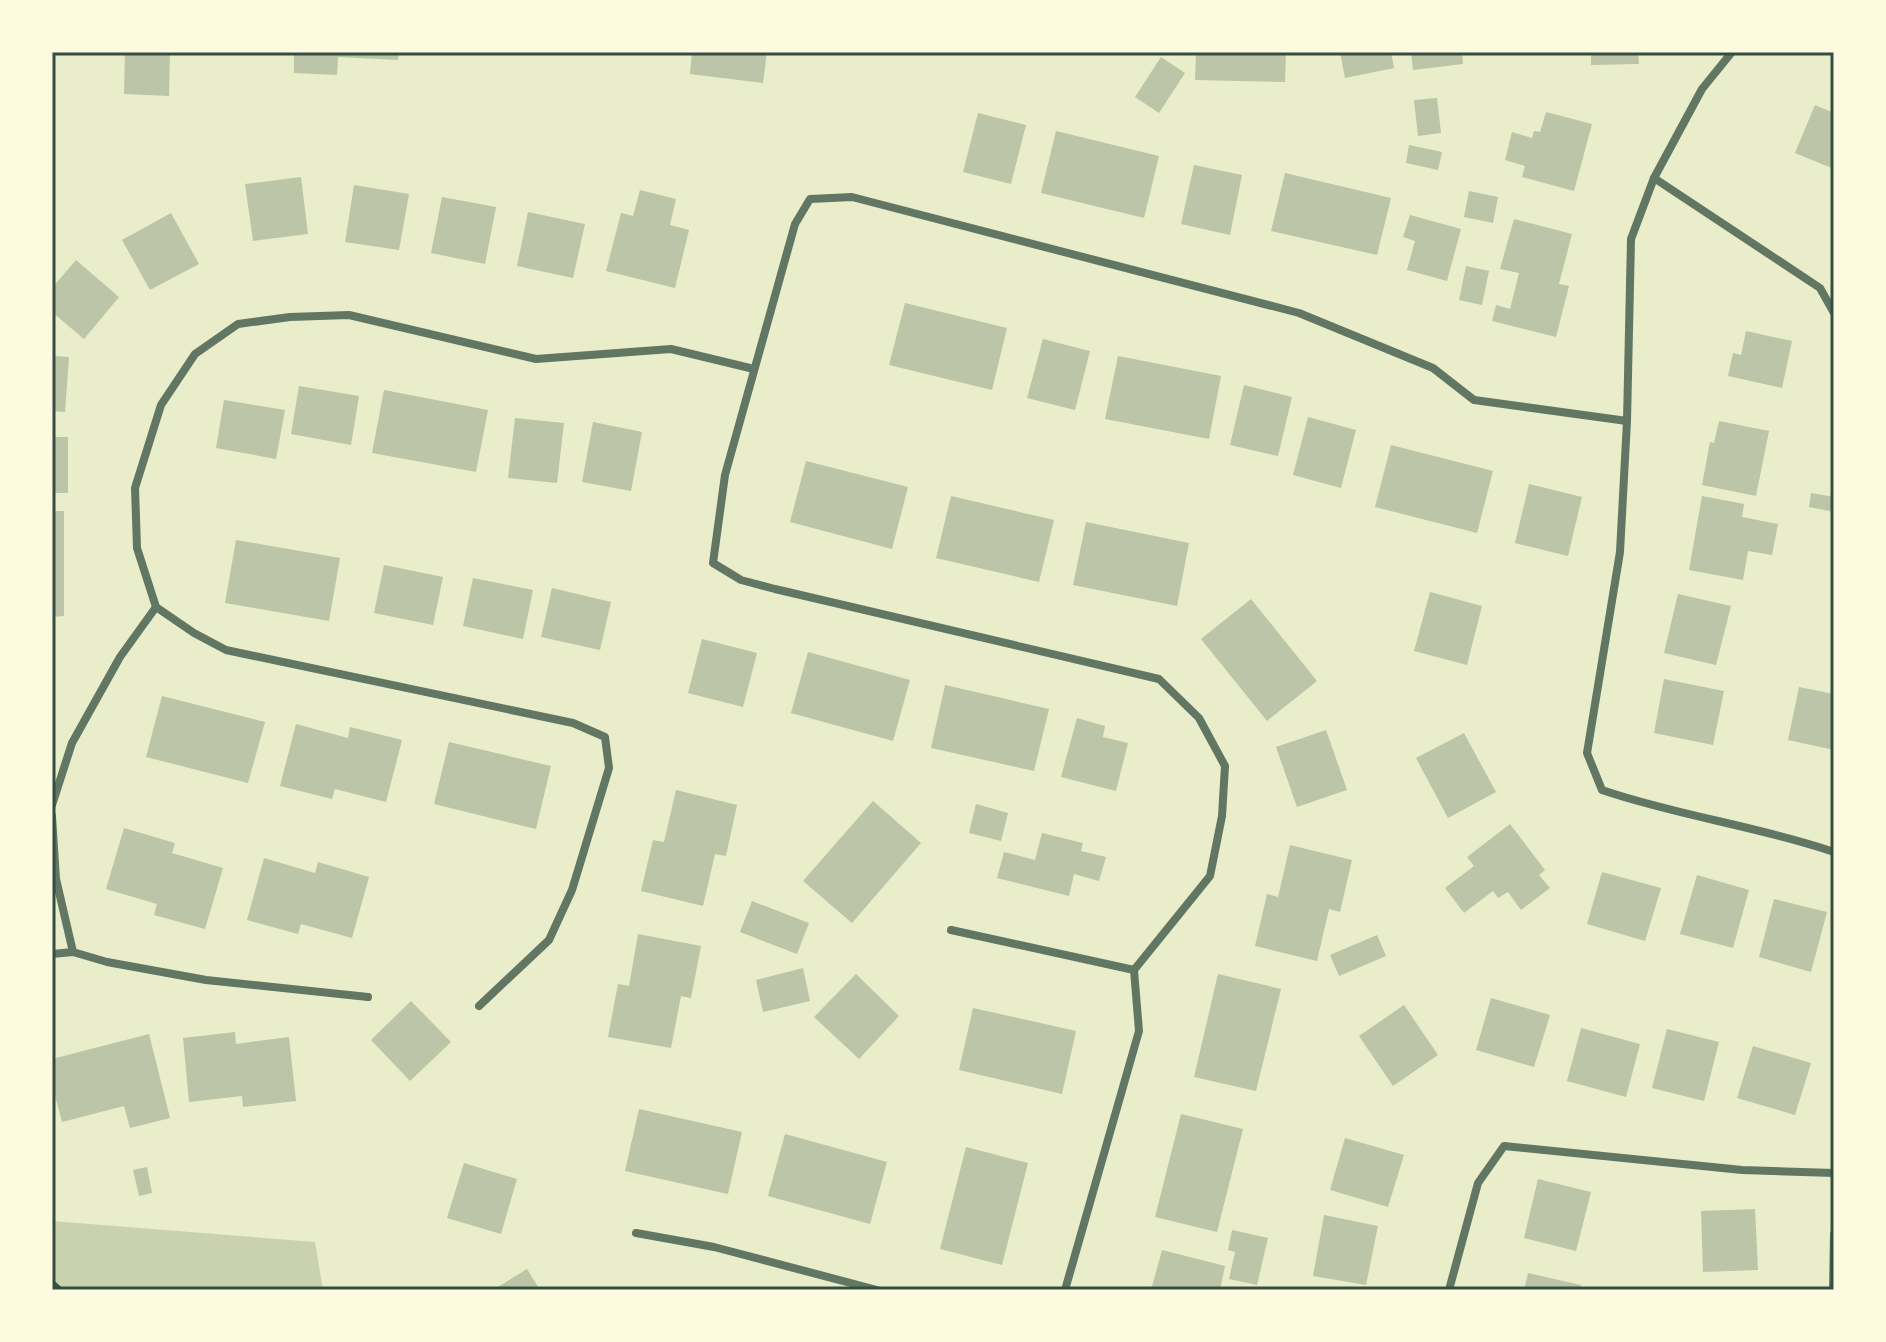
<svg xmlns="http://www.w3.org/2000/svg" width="1886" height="1342" viewBox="0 0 1886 1342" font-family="'Fira Sans',sans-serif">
  <rect width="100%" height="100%" fill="#e9edc9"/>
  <polygon fill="#cad2ad" points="52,1221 315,1242 323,1290 52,1290"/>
  <g fill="#bcc5a7">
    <polygon points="125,52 170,52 169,96 124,94"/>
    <polygon points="294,52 399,52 398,60 338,57 337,75 294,73"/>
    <polygon points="692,52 767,52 763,83 690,74"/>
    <polygon points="1196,52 1286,52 1285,82 1195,80"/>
    <polygon points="1340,52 1391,52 1394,68 1345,78"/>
    <polygon points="1411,52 1462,52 1463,64 1413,70"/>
    <polygon points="1591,52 1638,52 1639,64 1591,65"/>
    <polygon points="1161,57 1185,73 1159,113 1135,97"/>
    <polygon points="1437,98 1441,133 1418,136 1414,100"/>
    <polygon points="1815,105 1834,113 1834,169 1795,153"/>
    <polygon points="1546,112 1592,124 1574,191 1522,177 1525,166 1505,160 1512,132 1532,138 1534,131 1540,132"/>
    <polygon points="978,113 1026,125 1011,184 963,172"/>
    <polygon points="1056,131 1159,156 1144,218 1041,193"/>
    <polygon points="1409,145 1442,152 1438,170 1406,163"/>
    <polygon points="1194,165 1242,175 1230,235 1181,224"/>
    <polygon points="1285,173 1391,198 1377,255 1271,231"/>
    <polygon points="301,177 308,234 253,241 245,184"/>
    <polygon points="354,185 409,194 399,250 345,242"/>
    <polygon points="640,190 676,199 670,225 689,230 675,288 606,271 621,213 633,216"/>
    <polygon points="1469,191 1498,197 1493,223 1464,217"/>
    <polygon points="442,197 496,207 485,264 431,253"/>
    <polygon points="528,212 585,224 573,278 517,266"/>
    <polygon points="171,213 199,264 150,290 122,240"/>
    <polygon points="1410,215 1461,229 1447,281 1407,270 1415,241 1403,237"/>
    <polygon points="1514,219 1572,234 1559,284 1569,286 1556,337 1492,321 1496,305 1510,309 1519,273 1500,269"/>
    <polygon points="76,260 119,297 84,339 52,312 52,288"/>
    <polygon points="1466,266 1489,271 1482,305 1459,300"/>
    <polygon points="905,303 1007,328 992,390 889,365"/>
    <polygon points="1746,331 1792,341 1782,388 1728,376 1733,353 1741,355"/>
    <polygon points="1043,339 1090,351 1075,410 1027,398"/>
    <polygon points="52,356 69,357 65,412 52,411"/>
    <polygon points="1118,356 1221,376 1209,439 1105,419"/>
    <polygon points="1244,385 1292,397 1278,456 1230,445"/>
    <polygon points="299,386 359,396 351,445 291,434"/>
    <polygon points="384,390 488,410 476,472 372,453"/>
    <polygon points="224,400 285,410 276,459 216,448"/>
    <polygon points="1308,417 1356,430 1341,488 1293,475"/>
    <polygon points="515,418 564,423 557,483 508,478"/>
    <polygon points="1719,421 1769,431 1756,496 1702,485 1710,442 1714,443"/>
    <polygon points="593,422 642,432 631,491 582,482"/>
    <rect x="52" y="437" width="16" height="56"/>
    <polygon points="1391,445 1493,471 1477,533 1375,507"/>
    <polygon points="806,461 908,487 892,549 790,522"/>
    <polygon points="1529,484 1582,497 1568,556 1515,543"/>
    <polygon points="1811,493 1834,497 1834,512 1809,507"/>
    <polygon points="951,496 1054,520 1039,582 936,558"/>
    <polygon points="1702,496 1744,504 1742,517 1778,524 1772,555 1748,551 1743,580 1689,570"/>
    <polygon points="52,511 64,511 64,616 52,617"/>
    <polygon points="1086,522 1189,543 1177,606 1073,585"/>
    <polygon points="236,540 340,558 329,621 225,603"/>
    <polygon points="384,565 443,577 433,625 374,613"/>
    <polygon points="473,578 533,590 523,639 463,626"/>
    <polygon points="552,588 611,602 600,650 541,637"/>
    <polygon points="1430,592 1482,606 1467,665 1414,651"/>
    <polygon points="1678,594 1731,606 1716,665 1664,653"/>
    <polygon points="1251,599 1317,681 1267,721 1201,639"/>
    <polygon points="702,639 757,653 743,707 688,693"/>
    <polygon points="808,652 910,680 893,741 791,713"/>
    <polygon points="1664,679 1724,691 1713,745 1654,733"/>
    <polygon points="945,685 1049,709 1034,771 931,748"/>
    <polygon points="1799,687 1834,694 1834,750 1788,740"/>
    <polygon points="162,696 265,722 248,783 146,757"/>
    <polygon points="1077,718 1105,726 1103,737 1128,743 1116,791 1061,777"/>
    <polygon points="296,724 348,738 350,727 402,740 386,802 335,789 332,799 280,786"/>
    <polygon points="1326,730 1347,790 1297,807 1276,747"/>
    <polygon points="1464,733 1496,792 1448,818 1416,758"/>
    <polygon points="449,742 551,766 536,829 434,804"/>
    <polygon points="676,790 737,805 726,856 715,854 703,906 641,891 653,840 664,842"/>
    <polygon points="873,801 921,843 852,923 803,881"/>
    <polygon points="976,804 1008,813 1001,841 969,833"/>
    <polygon points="1510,824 1545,870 1539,875 1550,888 1521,910 1508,892 1498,898 1493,891 1464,913 1445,888 1474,866 1467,857"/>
    <polygon points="124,828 175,843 172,853 223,868 205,929 154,915 157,904 106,889"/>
    <polygon points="1042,833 1083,843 1081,851 1106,857 1099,881 1074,874 1069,896 997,878 1004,852 1035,860"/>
    <polygon points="1290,845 1352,860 1340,912 1329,909 1317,961 1255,946 1267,894 1278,897"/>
    <polygon points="264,858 315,873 318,862 369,877 352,938 301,924 298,934 247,920"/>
    <polygon points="1602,872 1661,888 1645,941 1587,924"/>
    <polygon points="1697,875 1749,890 1733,948 1680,934"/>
    <polygon points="1774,899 1827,912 1811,972 1759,957"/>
    <polygon points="752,901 809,923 797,954 740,932"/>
    <polygon points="638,934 701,946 691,998 681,996 671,1048 608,1037 618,984 629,986"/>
    <polygon points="1377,935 1386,956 1339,976 1330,955"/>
    <polygon points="803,968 810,1001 763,1012 756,980"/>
    <polygon points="856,974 899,1016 859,1059 814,1017"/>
    <polygon points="1218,974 1281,989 1256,1091 1194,1077"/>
    <polygon points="1491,998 1550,1015 1534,1067 1476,1050"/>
    <polygon points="411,1001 451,1042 410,1081 371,1040"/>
    <polygon points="1404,1005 1438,1055 1393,1086 1359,1036"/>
    <polygon points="973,1008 1076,1031 1062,1094 959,1070"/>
    <polygon points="1581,1028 1640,1044 1626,1097 1567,1081"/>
    <polygon points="1667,1029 1719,1042 1704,1101 1652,1088"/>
    <polygon points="235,1032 236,1044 289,1037 296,1101 243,1107 242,1096 189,1102 183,1038"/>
    <polygon points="149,1034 170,1118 130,1128 124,1106 62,1122 52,1084 52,1059"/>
    <polygon points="1753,1046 1811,1063 1795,1115 1737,1098"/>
    <polygon points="639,1109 742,1132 728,1194 625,1171"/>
    <polygon points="1181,1114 1243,1129 1217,1232 1155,1217"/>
    <polygon points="785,1134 887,1162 870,1224 768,1196"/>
    <polygon points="1345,1138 1404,1155 1388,1207 1330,1190"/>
    <polygon points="966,1147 1028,1163 1002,1265 940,1249"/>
    <polygon points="464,1163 517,1179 501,1234 447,1218"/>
    <polygon points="147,1167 152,1193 139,1196 133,1170"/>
    <polygon points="1538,1179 1591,1192 1576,1251 1524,1238"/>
    <polygon points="1755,1209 1758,1270 1703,1272 1701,1211"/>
    <polygon points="1324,1215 1378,1226 1366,1285 1313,1276"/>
    <polygon points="1232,1230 1268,1238 1257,1285 1229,1279 1235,1252 1228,1250"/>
    <polygon points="1162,1250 1225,1266 1220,1290 1151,1290"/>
    <polygon points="527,1269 540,1290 493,1290"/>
    <polygon points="1528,1273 1581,1285 1580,1290 1524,1290"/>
  </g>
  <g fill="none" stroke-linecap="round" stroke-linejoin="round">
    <polyline stroke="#344e41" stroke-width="5" points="52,1282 61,1290"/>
    <g stroke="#617663" stroke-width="8">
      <path d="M1732 52 1702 89 1654 178 1631 239 1627 421 1620 552 1587 753 1602 790C1678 816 1758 826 1834 852"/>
      <polyline points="1654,178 1820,288 1834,313"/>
      <polyline points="52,805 72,743 120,657 156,607"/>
      <polyline points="52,816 56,879 73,952"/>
      <polyline points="951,930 1134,970"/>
      <polyline points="52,954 73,952 107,962 206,980 368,997"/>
      <polyline points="479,1006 549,940 572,890 609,768 605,737 573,723 226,650 194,633 156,607 137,548 135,488 161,405 195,354 238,324 290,317 349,315 536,359 671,349 754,369"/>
      <polyline points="636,1233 714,1247 877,1290"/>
      <polyline points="1065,1290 1139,1031 1134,970 1210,876 1222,816 1225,766 1199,718 1159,679 775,589 741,580 713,563 725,475 795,224 810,199 852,197 1299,313 1433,368 1474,400 1627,421"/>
      <polyline points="1449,1290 1478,1183 1504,1146 1742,1170 1834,1173"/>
      <polyline points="1833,1290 1834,1234"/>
    </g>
  </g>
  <rect width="1886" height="1342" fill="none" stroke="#fefae0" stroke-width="108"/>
  <rect x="54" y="54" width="1778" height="1234" fill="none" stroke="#344e41" stroke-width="3"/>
</svg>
